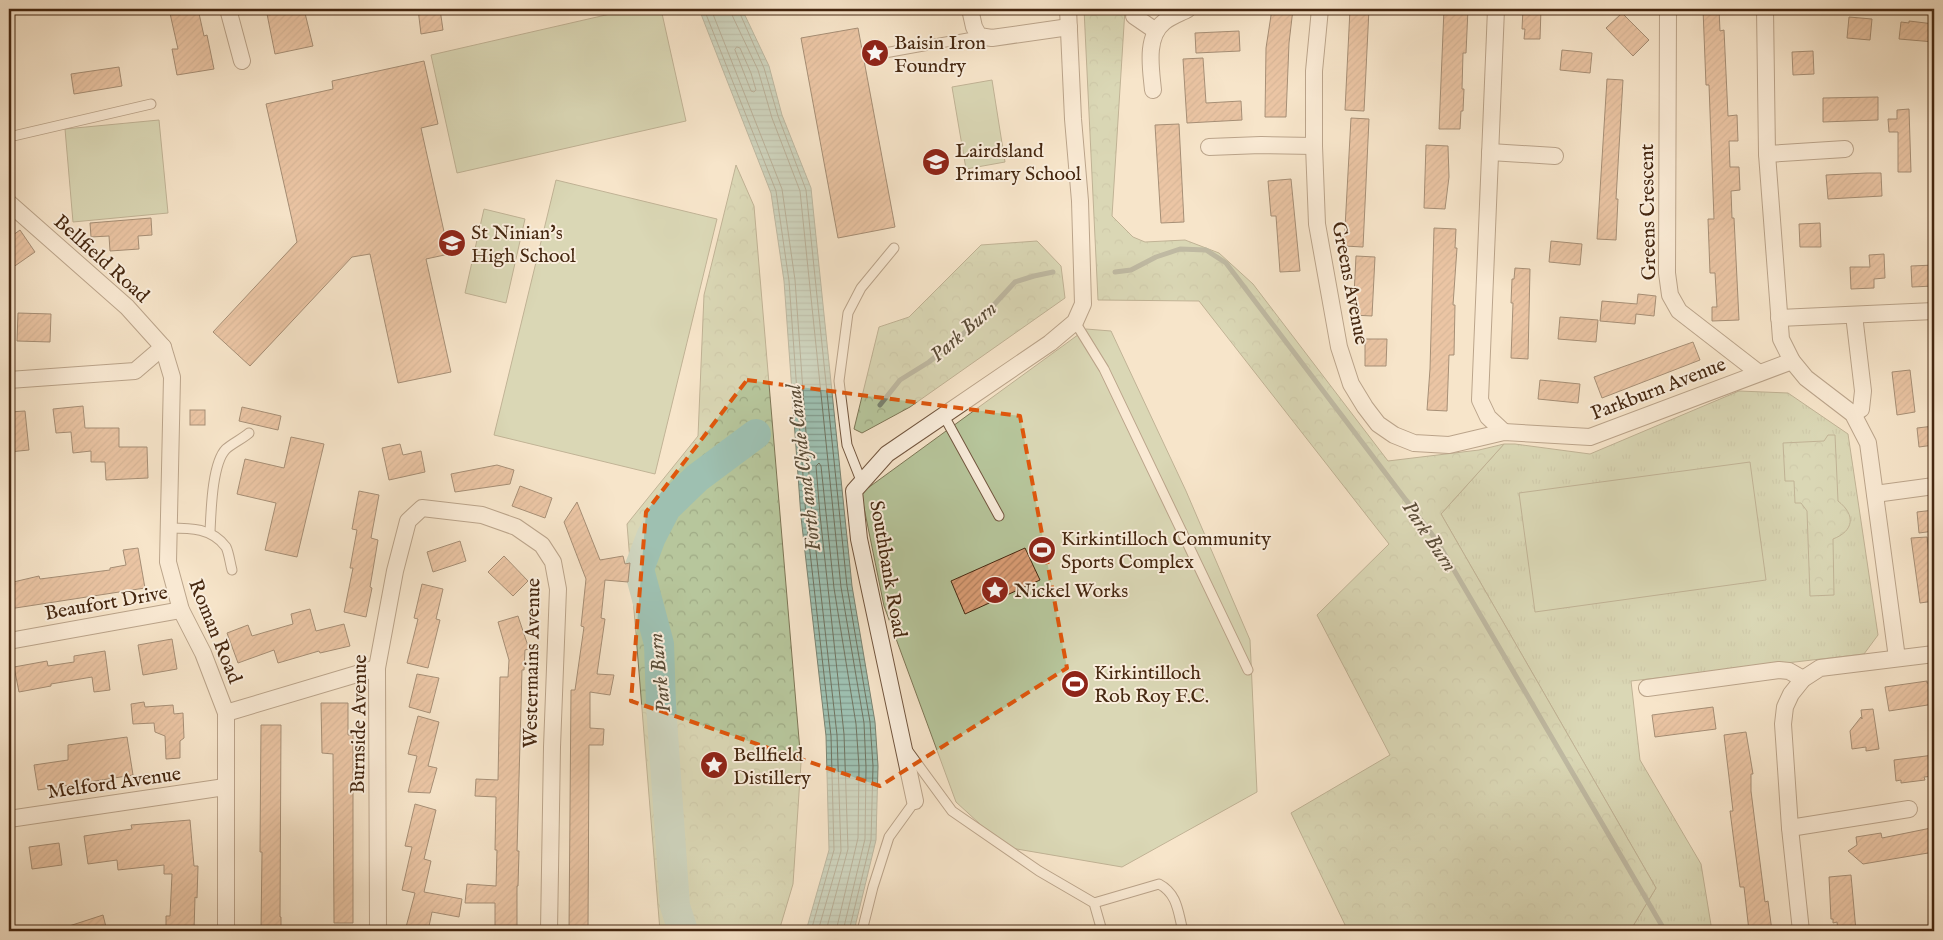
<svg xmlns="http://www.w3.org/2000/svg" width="1943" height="940" viewBox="0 0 1943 940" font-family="'IM FELL English',serif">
  <defs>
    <pattern id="grass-tufts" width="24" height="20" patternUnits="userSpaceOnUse" patternTransform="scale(1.25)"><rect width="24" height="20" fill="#b7c69c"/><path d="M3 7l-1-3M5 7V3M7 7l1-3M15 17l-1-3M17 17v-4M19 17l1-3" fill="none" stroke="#9faa85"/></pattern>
    <pattern id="forest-crowns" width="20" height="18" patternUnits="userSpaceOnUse" patternTransform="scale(1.25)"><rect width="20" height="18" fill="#b7c69c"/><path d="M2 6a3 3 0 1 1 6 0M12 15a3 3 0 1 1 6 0" fill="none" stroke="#9faa85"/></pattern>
    <pattern id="water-rules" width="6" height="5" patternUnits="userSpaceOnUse" patternTransform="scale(1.25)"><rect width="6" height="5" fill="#9ec0b1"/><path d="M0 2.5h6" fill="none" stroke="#839c8f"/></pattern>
    <pattern id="building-hatch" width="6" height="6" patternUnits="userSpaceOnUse" patternTransform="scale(1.25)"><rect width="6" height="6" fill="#dc9e76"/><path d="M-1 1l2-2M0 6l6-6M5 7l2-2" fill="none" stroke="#b4815f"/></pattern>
  </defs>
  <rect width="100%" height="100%" fill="#f7e5cb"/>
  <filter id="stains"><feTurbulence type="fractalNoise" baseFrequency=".004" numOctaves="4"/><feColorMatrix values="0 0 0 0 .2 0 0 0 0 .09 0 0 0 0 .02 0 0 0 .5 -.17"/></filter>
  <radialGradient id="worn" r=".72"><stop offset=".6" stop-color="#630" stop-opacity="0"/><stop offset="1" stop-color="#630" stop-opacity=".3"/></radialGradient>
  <polygon fill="url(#grass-tufts)" stroke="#7e7656" points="1739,391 1788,393 1848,434 1878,635 1864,654 1631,681 1640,760 1701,864 1712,931 1630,931 1656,888 1441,514 1504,444 1515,444 1590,454"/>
  <g fill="url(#forest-crowns)" stroke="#7e7656">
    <polygon points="1084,9 1125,9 1112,216 1133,237 1145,242 1185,240 1219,253 1253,284 1388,461 1479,450 1504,444 1441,514 1656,888 1630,931 1348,931 1291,813 1390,755 1317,615 1389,544 1199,301 1098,300"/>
    <polygon points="736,165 754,206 801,763 793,884 779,931 660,931 627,524 698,436 704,295"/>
    <polygon points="1037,241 1061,266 1065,298 910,407 862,433 854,429 879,327 909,317 981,245"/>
    <path d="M1828 435H1835L1838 501C1856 515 1854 531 1833 539L1834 595 1810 596 1807 511 1801 503H1795L1794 481H1785L1783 443 1824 441Z"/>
  </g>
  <g fill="#b7c69c" stroke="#7e7656">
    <polygon points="632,9 661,9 686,121 457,173 431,55"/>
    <polygon points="992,80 1005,162 966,169 952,87"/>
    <polygon points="159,120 168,213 73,222 65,129"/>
    <polygon points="556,180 717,219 655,474 494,435"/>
    <polygon points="484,209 525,219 506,303 465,293"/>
    <polygon points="1086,329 1111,331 1186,491 1250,640 1257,792 1122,867 1005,847 956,802 884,606 861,493"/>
    <polygon points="1750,462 1766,580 1535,612 1519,493"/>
  </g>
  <polygon fill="url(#water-rules)" stroke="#7a8371" points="699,9 742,9 769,66 782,115 811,188 852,586 875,722 878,766 876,840 854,931 806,931 829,850 826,736 801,517 784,281 771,193"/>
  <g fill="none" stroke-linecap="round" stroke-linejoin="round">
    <g stroke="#727460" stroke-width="1">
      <polyline points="704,9 776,191 789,281 806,517 831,736 834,850 811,931"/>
      <polyline points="711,9 782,189 795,280 812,516 837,735 841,851 818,931"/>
      <polyline points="731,9 732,15 758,70 772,118 800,191 841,587 864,723 866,767 865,839 843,931"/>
      <polyline points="738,9 764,68 778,116 806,190 847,586 870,722 873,766 871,840 849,931"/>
      <polygon points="737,47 740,48 751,73 756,90 754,92 751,91 735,50"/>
      <polyline points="826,931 848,849 844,734 820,515 816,466 819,463 821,466 834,588 856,724 859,767 858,838 836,931"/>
    </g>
    <g stroke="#7a8371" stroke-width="5">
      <polyline points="1115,272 1131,270 1156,257 1180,249 1206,250 1226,263 1437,541 1665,931"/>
      <polyline points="880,405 900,380 929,362 979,321 1015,282 1034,276 1053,272"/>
    </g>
    <polyline stroke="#9ec0b1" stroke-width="30" points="683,931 675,906 661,705 659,644 639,569 651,537 666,508 697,478 756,434"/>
  </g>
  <g fill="url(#building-hatch)" stroke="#452710">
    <polygon points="169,9 198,9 204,36 207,35 214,69 177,75 172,49 178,49"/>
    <polygon points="266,9 304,9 313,46 275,54"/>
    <polygon points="418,9 440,9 443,30 421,34"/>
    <polygon points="1272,9 1293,9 1289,43 1286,117 1265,117 1266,48"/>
    <polygon points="1350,9 1369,9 1364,111 1345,110"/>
    <polygon points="1444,9 1468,9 1466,53 1463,53 1462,89 1464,89 1463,111 1461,111 1460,129 1439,129"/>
    <polygon points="1523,9 1541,9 1540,39 1524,39 1525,29 1522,29"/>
    <polygon points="1703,9 1719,9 1720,31 1724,30 1728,116 1737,115 1738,141 1729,141 1730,167 1739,167 1740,190 1731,191 1732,218 1734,218 1739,320 1712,321 1712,307 1717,307 1715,273 1710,273 1708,219 1714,219 1709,85 1706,85"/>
    <polygon points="1622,13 1649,40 1633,56 1606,28"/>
    <polygon points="1849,17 1872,19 1870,40 1847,38"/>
    <polygon points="1909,21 1934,24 1934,42 1899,39 1901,22 1909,23"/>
    <polygon points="858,28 895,227 838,238 801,38"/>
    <polygon points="1239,31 1240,51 1196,53 1195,33"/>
    <polygon points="1562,50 1592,53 1590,73 1560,70"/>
    <polygon points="1813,51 1814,74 1793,75 1792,52"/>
    <polygon points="1203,58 1206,103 1241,101 1242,120 1187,123 1183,59"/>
    <polygon points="424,61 438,124 421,128 449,254 426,259 451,372 398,383 370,254 352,257 250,366 213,332 297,242 266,104 333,89 332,81"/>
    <polygon points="119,67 122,86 74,94 71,74"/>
    <polygon points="1607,79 1623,80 1616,199 1618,199 1616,240 1597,239"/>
    <polygon points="1878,97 1878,120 1823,122 1823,98"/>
    <polygon points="1909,109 1911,172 1898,172 1898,132 1889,132 1888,119 1897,119 1897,110"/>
    <polygon points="1351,118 1369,119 1363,247 1344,246"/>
    <polygon points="1179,124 1184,222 1161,223 1155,125"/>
    <polygon points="1426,145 1448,146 1449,177 1445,209 1424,208"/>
    <polygon points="1867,173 1881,173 1882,196 1828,199 1826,175"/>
    <polygon points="1291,179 1300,271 1280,272 1276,216 1271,216 1268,181"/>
    <polygon points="151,218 152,235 138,236 139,249 110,251 109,236 91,237 90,223"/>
    <polygon points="1820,223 1821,247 1800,247 1799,224"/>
    <polygon points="1434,228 1456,229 1455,248 1457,248 1453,305 1455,305 1454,355 1449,355 1447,411 1427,410 1430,369"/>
    <polygon points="20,230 35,252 9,270 9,238"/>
    <polygon points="1551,241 1582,244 1580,265 1549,262"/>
    <polygon points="1884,254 1885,278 1874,279 1874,288 1851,289 1850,267 1870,267 1869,255"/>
    <polygon points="1356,256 1375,257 1372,316 1353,315"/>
    <polygon points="1934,265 1934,286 1912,287 1911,266"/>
    <polygon points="1515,268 1530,269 1528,359 1511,358 1513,303 1511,303 1512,279 1514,279"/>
    <polygon points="1638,294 1656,296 1654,316 1636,314 1635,324 1600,321 1602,301 1637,304"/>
    <polygon points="18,313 51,314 50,342 17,341"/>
    <polygon points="1560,317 1598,320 1596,342 1558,339"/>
    <polygon points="1365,339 1387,339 1386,366 1365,366"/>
    <polygon points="1693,342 1700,360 1602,398 1594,377"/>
    <polygon points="1910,370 1915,412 1897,415 1892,372"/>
    <polygon points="1540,380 1580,384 1578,403 1538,399"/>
    <polygon points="83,406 85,428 119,428 119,447 147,447 148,478 106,480 105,462 91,462 91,451 73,453 71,432 56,433 53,409"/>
    <polygon points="242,407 281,416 278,430 239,421"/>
    <rect x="190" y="410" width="15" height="15"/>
    <polygon points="25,411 29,450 9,452 9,412"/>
    <polygon points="1934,426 1934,445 1919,447 1917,428"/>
    <polygon points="291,437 324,444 297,557 265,550 276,503 237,494 245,459 284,468"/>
    <polygon points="400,444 403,455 421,451 425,472 389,480 382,448"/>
    <polygon points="497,465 514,470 510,484 455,492 451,474"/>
    <polygon points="520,486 552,498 545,518 512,506"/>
    <polygon points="359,491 379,495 371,538 378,540 370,587 372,588 366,617 344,612 353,568 350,568 357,530 352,529"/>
    <polygon points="577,502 600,560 623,556 625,564 630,563 628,582 605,580 601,618 605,619 597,674 614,675 610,695 590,692 590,728 604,729 603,745 589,745 588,931 569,931 571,690 575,690 584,627 581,626 586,579 564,522"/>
    <polygon points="1934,510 1934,531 1919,533 1917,512"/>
    <polygon points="1927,537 1934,601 1920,603 1911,538"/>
    <polygon points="460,541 466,561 433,572 427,552"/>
    <polygon points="138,548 145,588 9,609 9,583 39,576 40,579 110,570 110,568 126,565 123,550"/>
    <polygon points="1025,548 1040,580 965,614 951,581"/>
    <polygon points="504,556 528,581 513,596 488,572"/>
    <polygon points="422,584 443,589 436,619 440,620 428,668 407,663 418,619 414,618"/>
    <polygon points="310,609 316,631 344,624 350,646 320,653 319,651 278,663 274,650 238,663 227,633 248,625 252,636 293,624 291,614"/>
    <polygon points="518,616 529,649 525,650 524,670 522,670 517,851 519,851 518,886 517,886 517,931 495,931 495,903 465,903 467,884 496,886 497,850 495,850 496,797 475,796 476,779 498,780 500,677 508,677 509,660 498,622"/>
    <polygon points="172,639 177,669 143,675 138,645"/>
    <polygon points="105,651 110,690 94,692 92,677 51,684 51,686 19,692 14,667 47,661 48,666 74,662 74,656"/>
    <polygon points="417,674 439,678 430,713 409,707"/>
    <polygon points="1927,681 1927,683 1931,683 1934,704 1889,711 1885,687"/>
    <polygon points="144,702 145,707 173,705 174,714 183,713 184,738 180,741 180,758 166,759 165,736 155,732 154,723 133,724 131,704"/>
    <polygon points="321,703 348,703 348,735 353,735 353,923 334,923 333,754 322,753"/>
    <polygon points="1713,707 1716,729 1655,737 1652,715"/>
    <polygon points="1873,709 1879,749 1866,751 1866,747 1852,749 1850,731 1861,717 1862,719 1861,710"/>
    <polygon points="418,716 439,722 428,766 437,768 430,793 408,792 417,756 408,754"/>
    <polygon points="261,725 281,725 280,917 281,917 281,931 261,931 262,852 260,852"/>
    <polygon points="1746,732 1753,774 1751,774 1751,791 1765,902 1768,901 1772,931 1749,931 1744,887 1740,887 1734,842 1730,811 1733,811 1724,735"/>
    <polygon points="127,737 133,775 38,790 34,765 68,760 68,745"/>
    <polygon points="1934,755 1934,776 1924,777 1925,780 1901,783 1901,780 1896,781 1894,760"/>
    <polygon points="415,804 436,810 424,859 431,861 424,892 462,899 459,917 432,912 428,931 405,931 415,893 402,890 412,847 405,846"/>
    <polygon points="190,820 194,866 198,866 197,898 195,897 194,931 166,931 166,916 170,916 172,874 164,874 164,865 118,870 117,860 88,864 84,836 132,829 131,825"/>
    <polygon points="1931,828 1931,831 1934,830 1934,852 1863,864 1848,851 1857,845 1856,837 1881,833 1882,838"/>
    <polygon points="59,843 62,865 32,869 29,847"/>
    <polygon points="1851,875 1856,931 1838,931 1837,922 1833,923 1833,919 1831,919 1829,877"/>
    <polygon points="103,915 107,931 63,931 63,928"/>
  </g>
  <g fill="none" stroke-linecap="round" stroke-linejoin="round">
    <g stroke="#72563f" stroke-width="11">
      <g id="service">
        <polyline points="879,54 979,36"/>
        <polyline points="9,137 151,104"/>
        <polyline points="1075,322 1104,369 1248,670"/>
        <polyline points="944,416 999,516"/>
        <polyline points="862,483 847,445 839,381 848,313 861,288 894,248"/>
        <path d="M169 528C191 528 212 528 226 547 229 553 230 563 232 570"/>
        <path d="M210 532C211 512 212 463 226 449 233 443 242 439 249 433"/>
        <polyline points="908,751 952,811 1039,871 1094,903 1102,931"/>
        <path d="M1094 903 1159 884C1178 894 1178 913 1183 931"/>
        <polyline points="862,931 873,887 889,837 915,801"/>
      </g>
    </g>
    <g stroke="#72563f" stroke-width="18">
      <g id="minor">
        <polyline points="228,9 242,61"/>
        <polyline points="970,9 974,27 979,36 992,38 1069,27"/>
        <polyline points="1320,9 1314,71 1314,146 1317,224 1339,347 1351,384 1365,407 1378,424 1394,435 1414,443 1449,445 1504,432 1590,437 1792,361"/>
        <polyline points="1496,9 1480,400 1488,417 1504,432"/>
        <polyline points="1668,9 1667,273 1670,295 1679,311 1759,373"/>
        <polyline points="1765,9 1767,154 1781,339 1792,361 1806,378 1853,414 1868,443 1897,658"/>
        <polyline points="1134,16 1156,31"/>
        <path d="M1153 90C1151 69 1145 37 1164 22 1171 16 1181 13 1188 9"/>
        <polyline points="1209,147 1261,145 1314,146"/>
        <polyline points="1490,152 1555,156"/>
        <polyline points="1767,154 1845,149"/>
        <polyline points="9,203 127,307 163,347 172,377 168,562 181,610 203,653 226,713 226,931"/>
        <polyline points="1779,318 1934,311"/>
        <polyline points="9,380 135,371 163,347"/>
        <polyline points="1853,414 1861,409 1863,391 1854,315"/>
        <polyline points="1875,494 1934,486"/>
        <polyline points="9,641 181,610"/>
        <polyline points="1647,688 1779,670 1789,671 1803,679"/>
        <polyline points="226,713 377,668"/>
        <polyline points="915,801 859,539 854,491 887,454 1050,343 1075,322 1083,304 1080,201 1073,119 1068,9"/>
        <polyline points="9,819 225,787"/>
        <polyline points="1790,828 1909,809"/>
        <polyline points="378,931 377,668 395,571 408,521 422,508 482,515 516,527 542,545 553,562 558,589 552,747 549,931"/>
        <polyline points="1801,931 1790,828 1783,724 1785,707 1791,694 1803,679 1820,668 1934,654"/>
      </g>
    </g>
    <use href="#service" stroke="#faeedd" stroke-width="9"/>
    <use href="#minor" stroke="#faeedd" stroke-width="16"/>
  </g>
  <path d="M0 0H1943V940H0ZM747 380 1020 416 1067 668 880 786 631 701 646 512Z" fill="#f7e5cb" fill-opacity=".55" fill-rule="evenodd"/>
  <path fill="none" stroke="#e0560c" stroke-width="4" stroke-dasharray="10 6" stroke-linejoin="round" d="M747 380 1020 416 1067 668 880 786 631 701 646 512Z"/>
  <defs>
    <g id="sight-disc" transform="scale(1.4375)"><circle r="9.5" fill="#8f2418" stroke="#faeedd"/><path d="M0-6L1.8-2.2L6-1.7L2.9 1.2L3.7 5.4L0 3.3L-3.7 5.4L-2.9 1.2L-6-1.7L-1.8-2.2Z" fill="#fff"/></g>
    <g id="school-disc" transform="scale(1.4375)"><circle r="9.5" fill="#8f2418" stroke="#faeedd"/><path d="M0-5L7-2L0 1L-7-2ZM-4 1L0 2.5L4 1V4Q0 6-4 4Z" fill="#fff"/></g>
    <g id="stadium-disc" transform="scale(1.4375)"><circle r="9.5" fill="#8f2418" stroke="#faeedd"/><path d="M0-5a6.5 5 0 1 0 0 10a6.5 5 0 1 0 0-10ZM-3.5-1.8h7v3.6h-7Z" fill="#fff"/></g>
  </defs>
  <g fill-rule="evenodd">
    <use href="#sight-disc" x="875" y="53"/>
    <use href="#school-disc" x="936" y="162"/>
    <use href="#school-disc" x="452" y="243"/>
    <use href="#stadium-disc" x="1042" y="550"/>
    <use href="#sight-disc" x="995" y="590"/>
    <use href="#stadium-disc" x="1075" y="684"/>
    <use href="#sight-disc" x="714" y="765"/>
  </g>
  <g text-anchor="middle" stroke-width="4" stroke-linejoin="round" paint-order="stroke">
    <g font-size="20" fill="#452710" stroke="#faeedd" text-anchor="start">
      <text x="894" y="49">Baisin Iron<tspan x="894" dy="23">Foundry</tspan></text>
      <text x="955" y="157">Lairdsland<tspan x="955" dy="23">Primary School</tspan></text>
      <text x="471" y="239">St Ninian's<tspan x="471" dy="23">High School</tspan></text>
      <text x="1061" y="545">Kirkintilloch Community<tspan x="1061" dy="23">Sports Complex</tspan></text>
      <text x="1014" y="597">Nickel Works</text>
      <text x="1094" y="679">Kirkintilloch<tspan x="1094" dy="23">Rob Roy F.C.</tspan></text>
      <text x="733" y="761">Bellfield<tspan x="733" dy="23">Distillery</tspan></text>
    </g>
    <g font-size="20" fill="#452710" stroke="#faeedd">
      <text transform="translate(1647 212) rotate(-91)" y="7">Greens Crescent</text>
      <text transform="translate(102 258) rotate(42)" y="7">Bellfield Road</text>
      <text transform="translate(1351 283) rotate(79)" y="7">Greens Avenue</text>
      <text transform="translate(1658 388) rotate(-21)" y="7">Parkburn Avenue</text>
      <text transform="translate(889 569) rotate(80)" y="7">Southbank Road</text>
      <text transform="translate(106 602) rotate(-10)" y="7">Beaufort Drive</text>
      <text transform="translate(216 631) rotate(68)" y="7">Roman Road</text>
      <text transform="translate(531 663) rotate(-89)" y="7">Westermains Avenue</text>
      <text transform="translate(358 724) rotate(-89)" y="7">Burnside Avenue</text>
      <text transform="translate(114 782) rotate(-8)" y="7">Melford Avenue</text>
    </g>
    <g font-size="21" font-style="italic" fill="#5b4d38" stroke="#faeedd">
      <text transform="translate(963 331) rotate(-41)" y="7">Park Burn</text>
      <text transform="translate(803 468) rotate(-97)" y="7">Forth and Clyde Canal</text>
      <text transform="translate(1430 536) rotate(56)" y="7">Park Burn</text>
      <text transform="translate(659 673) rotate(-96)" y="7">Park Burn</text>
    </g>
  </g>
  <rect width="1943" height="940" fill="none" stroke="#f7e5cb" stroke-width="30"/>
  <rect x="10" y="10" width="1923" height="920" fill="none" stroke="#452710" stroke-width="2.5"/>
  <rect x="15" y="15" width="1913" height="910" fill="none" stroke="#452710"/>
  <rect width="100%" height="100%" filter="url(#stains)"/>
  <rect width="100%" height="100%" fill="url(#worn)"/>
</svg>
